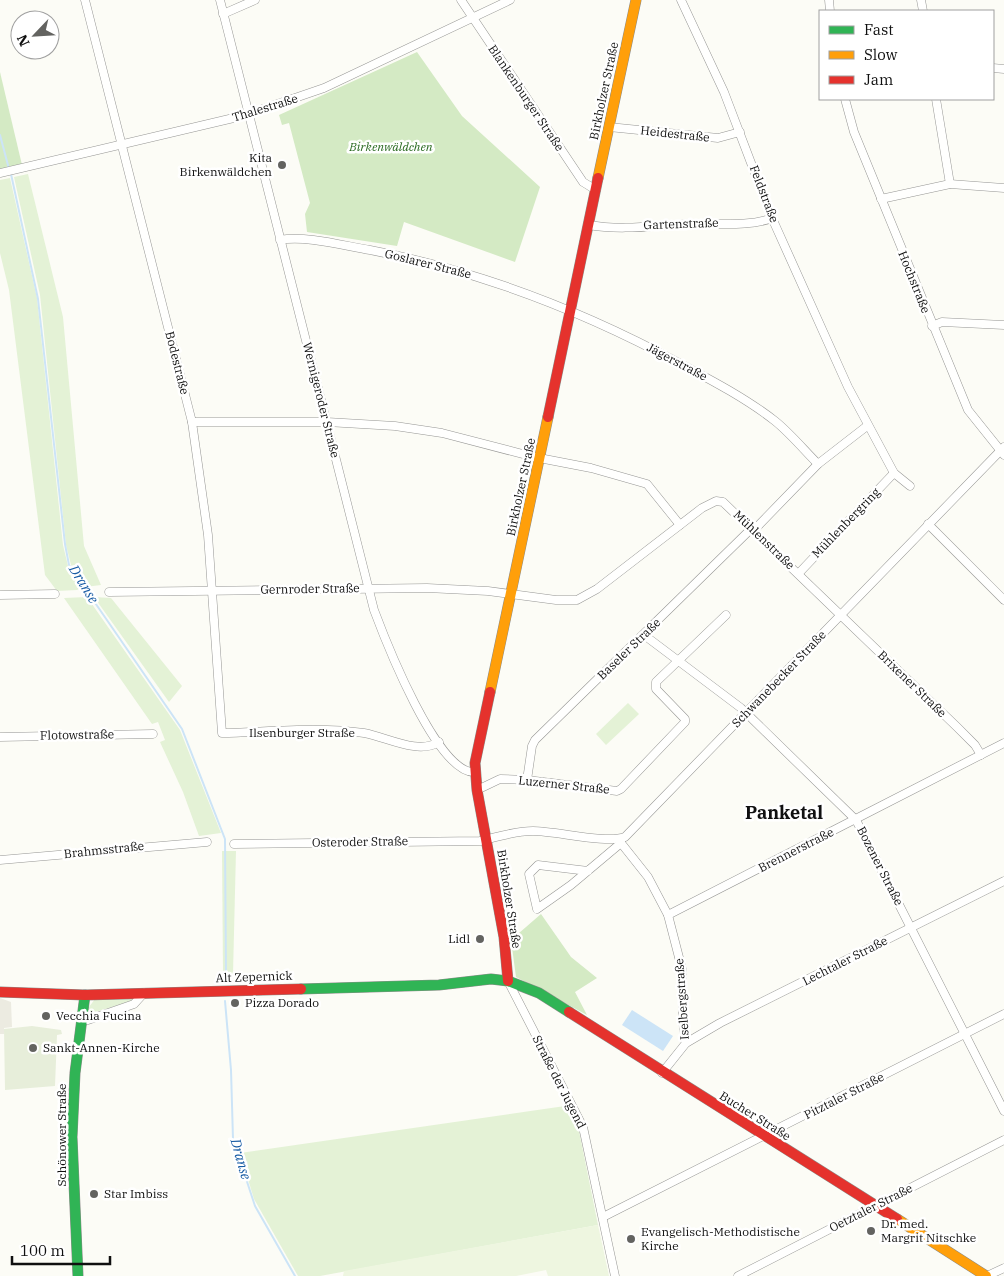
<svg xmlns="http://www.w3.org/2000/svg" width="1004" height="1276" viewBox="0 0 1004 1276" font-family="'IBM Plex Serif',serif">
  <rect width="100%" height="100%" fill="#fcfcf6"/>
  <g fill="#e4f2d6">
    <polygon points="28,174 63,317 84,546 101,585 85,587 71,565 66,545 40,295 14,177"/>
    <polygon points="10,178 37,298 63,545 68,566 82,587 77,590 57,591 45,575 9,290 0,253 0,180"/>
    <polygon points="87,597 180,730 221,833 199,836 183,792 160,742 165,740 158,722 152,724 64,598"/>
    <polygon points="94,597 111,598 182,686 169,702"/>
    <polygon points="628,703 639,714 606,745 596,734"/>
    <polygon points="222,851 236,851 233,974 223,975"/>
    <polygon points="95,999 138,999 89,1014 89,1007"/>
    <polygon points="565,1106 579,1131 598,1225 320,1276 298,1276 254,1199 240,1153"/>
  </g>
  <g fill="#d4eac4">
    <polygon points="417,52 462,116 540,187 515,262 404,222 397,246 307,232 305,214 310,203 289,123 282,125 279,115"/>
    <polygon points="0,72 22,165 0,170"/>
    <polygon points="541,914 571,957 597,978 575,992 587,1015 516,977 511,940"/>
  </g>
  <polygon fill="#e7eeda" points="32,1026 61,1030 62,1034 57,1035 55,1086 5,1090 4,1029"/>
  <polygon fill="#eef6e0" points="598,1225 609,1276 548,1276 546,1270 516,1276 343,1276 344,1271"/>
  <polygon fill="#ecebe1" points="0,998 11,1002 12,1027 4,1028 4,1034 0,1034"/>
  <polygon fill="#cce4f7" points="632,1010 673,1036 663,1051 622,1025"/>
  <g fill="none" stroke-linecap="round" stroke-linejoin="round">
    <g stroke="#cce4f7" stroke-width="2">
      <polyline points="0,135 9,169"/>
      <polyline points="11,174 38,299 65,544 69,565 182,729 225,839 226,975"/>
      <polyline points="225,1001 231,1070 233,1139 255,1206 295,1276"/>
    </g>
    <g stroke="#969694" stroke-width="9">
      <g id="street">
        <path d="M85 0 192 422 208 535 222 733C268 732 318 726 364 733 387 737 418 755 439 742"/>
        <path d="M220 0 374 610C386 642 437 773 474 772"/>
        <polyline points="461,0 583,182 596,190"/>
        <polyline points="681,0 724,92 772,218 848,387 894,473 910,486"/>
        <polyline points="829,0 830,11"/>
        <polyline points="921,0 923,11"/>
        <polyline points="223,14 255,0"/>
        <polyline points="993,68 1004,69"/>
        <polyline points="845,99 854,132 968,410 1004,455"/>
        <polyline points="936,99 950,184"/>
        <polyline points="609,127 718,138 740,132"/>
        <polyline points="0,173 242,116 324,88 510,0"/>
        <polyline points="881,199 950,184 1004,188"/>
        <path d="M589 225C622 231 659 225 692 224 717 223 749 227 772 218"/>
        <path d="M280 240C305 235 345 246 370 250 480 271 583 311 681 364 713 381 747 399 775 421 790 433 804 450 818 464"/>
        <polyline points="932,326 942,322 1004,325"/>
        <polyline points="192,422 327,422 395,426 442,433 534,457 591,468 647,484 680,525"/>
        <polyline points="928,524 1004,600"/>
        <polyline points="754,530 818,464 867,426"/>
        <polyline points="799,573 894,473"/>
        <polyline points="109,592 427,588 488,591 556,600 577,600 597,589 702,508 716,501 723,502 957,727 975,745 981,755"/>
        <polyline points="0,595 55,594"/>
        <polyline points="644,635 741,708 856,820 1004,1111"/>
        <polyline points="0,737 153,734"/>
        <polyline points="527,780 532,746 535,740 752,528"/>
        <polyline points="477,790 500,779 527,780 617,791 621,789 685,722 685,719 656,689 656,682 726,615"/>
        <polyline points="621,843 648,877 668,915 682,969 683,1023 686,1043 662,1073"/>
        <path d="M234 844 480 841C498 837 514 831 533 831 556 831 607 844 625 837L1004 447"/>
        <polyline points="0,860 207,842"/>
        <polyline points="588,871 538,865 529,874 537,909 571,885 621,843 621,840"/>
        <polyline points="668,915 1004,743"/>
        <polyline points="508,981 583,1127 615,1276"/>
        <polyline points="82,1019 88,1020 134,1004 144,993"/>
        <polyline points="686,1043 720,1023 1004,881"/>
        <polyline points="603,1217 1004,1014"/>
        <polyline points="738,1276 1004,1140"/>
        <polyline points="987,1276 1004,1268"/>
      </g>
    </g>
    <g stroke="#8d8d8a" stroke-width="11">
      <g id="fast">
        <polyline points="301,989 439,985 491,979 508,981 539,993 569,1012"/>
        <polyline points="78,1276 72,1137 75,1073 85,995"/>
      </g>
    </g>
    <g stroke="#8d8d8a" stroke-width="11">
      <g id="slow">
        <polyline points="598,178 636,0"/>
        <polyline points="490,692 548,417"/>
        <polyline points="897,1219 986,1276"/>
      </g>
    </g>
    <g stroke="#8d8d8a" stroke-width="11">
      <g id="jam">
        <polyline points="548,417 598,178"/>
        <polyline points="490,692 475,763 477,790 504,937 508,981"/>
        <polyline points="0,992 85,995 301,989"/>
        <polyline points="569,1012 897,1219"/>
      </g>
    </g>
    <use href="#street" stroke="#fffffe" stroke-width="8"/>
    <use href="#fast" stroke="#30b455" stroke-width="10"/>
    <use href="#slow" stroke="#ff9f0a" stroke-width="10"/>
    <use href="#jam" stroke="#e5322d" stroke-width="10"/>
  </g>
  <g fill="#636360" stroke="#fff" stroke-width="2">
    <circle cx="282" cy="165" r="5"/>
    <circle cx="480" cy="939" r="5"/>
    <circle cx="235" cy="1003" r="5"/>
    <circle cx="46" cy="1016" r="5"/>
    <circle cx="33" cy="1048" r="5"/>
    <circle cx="94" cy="1194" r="5"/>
    <circle cx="871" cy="1231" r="5"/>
    <circle cx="631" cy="1239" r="5"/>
  </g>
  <g text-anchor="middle" stroke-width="5" stroke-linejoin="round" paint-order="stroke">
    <g font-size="12" fill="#101010" stroke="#fff">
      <text transform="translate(604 91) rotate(-78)" y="4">Birkholzer Straße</text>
      <text transform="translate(526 98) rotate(56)" y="4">Blankenburger Straße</text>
      <text transform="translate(265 108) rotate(-17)" y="4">Thalestraße</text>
      <text transform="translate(675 134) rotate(6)" y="4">Heidestraße</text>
      <text transform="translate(764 194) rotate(69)" y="4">Feldstraße</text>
      <text transform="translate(681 224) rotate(-2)" y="4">Gartenstraße</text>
      <text transform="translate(428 264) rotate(14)" y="4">Goslarer Straße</text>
      <text transform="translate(914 282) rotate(68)" y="4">Hochstraße</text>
      <text transform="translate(677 362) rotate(28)" y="4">Jägerstraße</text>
      <text transform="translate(177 363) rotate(76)" y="4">Bodestraße</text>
      <text transform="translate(321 400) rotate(76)" y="4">Wernigeroder Straße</text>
      <text transform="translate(521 487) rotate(-78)" y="4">Birkholzer Straße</text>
      <text transform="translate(846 523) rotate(-46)" y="4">Mühlenbergring</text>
      <text transform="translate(764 540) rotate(44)" y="4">Mühlenstraße</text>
      <text transform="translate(310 589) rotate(-1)" y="4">Gernroder Straße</text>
      <text transform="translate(629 649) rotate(-44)" y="4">Baseler Straße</text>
      <text transform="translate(779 679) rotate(-46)" y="4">Schwanebecker Straße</text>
      <text transform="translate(912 684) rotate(44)" y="4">Brixener Straße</text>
      <text x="302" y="737">Ilsenburger Straße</text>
      <text transform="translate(77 735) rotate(-1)" y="4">Flotowstraße</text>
      <text transform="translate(564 785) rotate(6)" y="4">Luzerner Straße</text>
      <text transform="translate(360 842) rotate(-1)" y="4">Osteroder Straße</text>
      <text transform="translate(104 850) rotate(-6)" y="4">Brahmsstraße</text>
      <text transform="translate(796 850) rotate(-27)" y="4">Brennerstraße</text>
      <text transform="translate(880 866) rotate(63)" y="4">Bozener Straße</text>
      <text transform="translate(509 899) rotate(81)" y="4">Birkholzer Straße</text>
      <text transform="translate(845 961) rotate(-27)" y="4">Lechtaler Straße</text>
      <text transform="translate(254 977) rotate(-2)" y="4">Alt Zepernick</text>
      <text transform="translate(682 999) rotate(-94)" y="4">Iselbergstraße</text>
      <text transform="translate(559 1082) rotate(63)" y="4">Straße der Jugend</text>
      <text transform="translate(844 1096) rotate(-27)" y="4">Pitztaler Straße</text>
      <text transform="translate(755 1116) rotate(32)" y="4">Bucher Straße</text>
      <text transform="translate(62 1135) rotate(-90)" y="4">Schönower Straße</text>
      <text transform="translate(871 1208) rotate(-27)" y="4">Oetztaler Straße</text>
    </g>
    <g font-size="12" font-style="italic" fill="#28691f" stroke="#fff">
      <text x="391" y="151">Birkenwäldchen</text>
    </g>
    <g font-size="12" fill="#101010" stroke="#fff" text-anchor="start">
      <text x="272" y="162" text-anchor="end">Kita<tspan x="272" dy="14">Birkenwäldchen</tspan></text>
      <text x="470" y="943" text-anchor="end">Lidl</text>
      <text x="245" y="1007">Pizza Dorado</text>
      <text x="56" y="1020">Vecchia Fucina</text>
      <text x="43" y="1052">Sankt-Annen-Kirche</text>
      <text x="104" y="1198">Star Imbiss</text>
      <text x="881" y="1228">Dr. med.<tspan x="881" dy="14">Margrit Nitschke</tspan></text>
      <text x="641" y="1236">Evangelisch-Methodistische<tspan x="641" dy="14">Kirche</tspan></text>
    </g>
    <g font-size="14" font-style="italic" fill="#175ba4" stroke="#fff">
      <text transform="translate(84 584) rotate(58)" y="5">Dranse</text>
      <text transform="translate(241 1159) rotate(74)" y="5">Dranse</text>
    </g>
    <g font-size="18" font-weight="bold" fill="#101010" stroke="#fff">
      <text x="784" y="819">Panketal</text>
    </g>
  </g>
  <rect x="819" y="10" width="175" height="90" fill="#ffffff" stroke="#9f9f9f"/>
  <rect x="829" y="26" width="25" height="8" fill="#30b455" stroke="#9f9f9f"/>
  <text x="864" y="35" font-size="15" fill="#101010">Fast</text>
  <rect x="829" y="51" width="25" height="8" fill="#ff9f0a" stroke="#9f9f9f"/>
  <text x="864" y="60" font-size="15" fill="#101010">Slow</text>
  <rect x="829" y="76" width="25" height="8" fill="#e5322d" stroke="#9f9f9f"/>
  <text x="864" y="85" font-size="15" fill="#101010">Jam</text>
  <g transform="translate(35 35) rotate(245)"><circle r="24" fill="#ffffff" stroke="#9f9f9f"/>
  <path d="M0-4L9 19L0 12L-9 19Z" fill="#636360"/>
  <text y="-8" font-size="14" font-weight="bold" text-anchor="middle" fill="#101010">N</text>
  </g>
  <path d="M12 1256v8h98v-8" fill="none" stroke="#101010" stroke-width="2.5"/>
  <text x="20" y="1256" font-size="15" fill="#101010" stroke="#ffffff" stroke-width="4" paint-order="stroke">100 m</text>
</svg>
